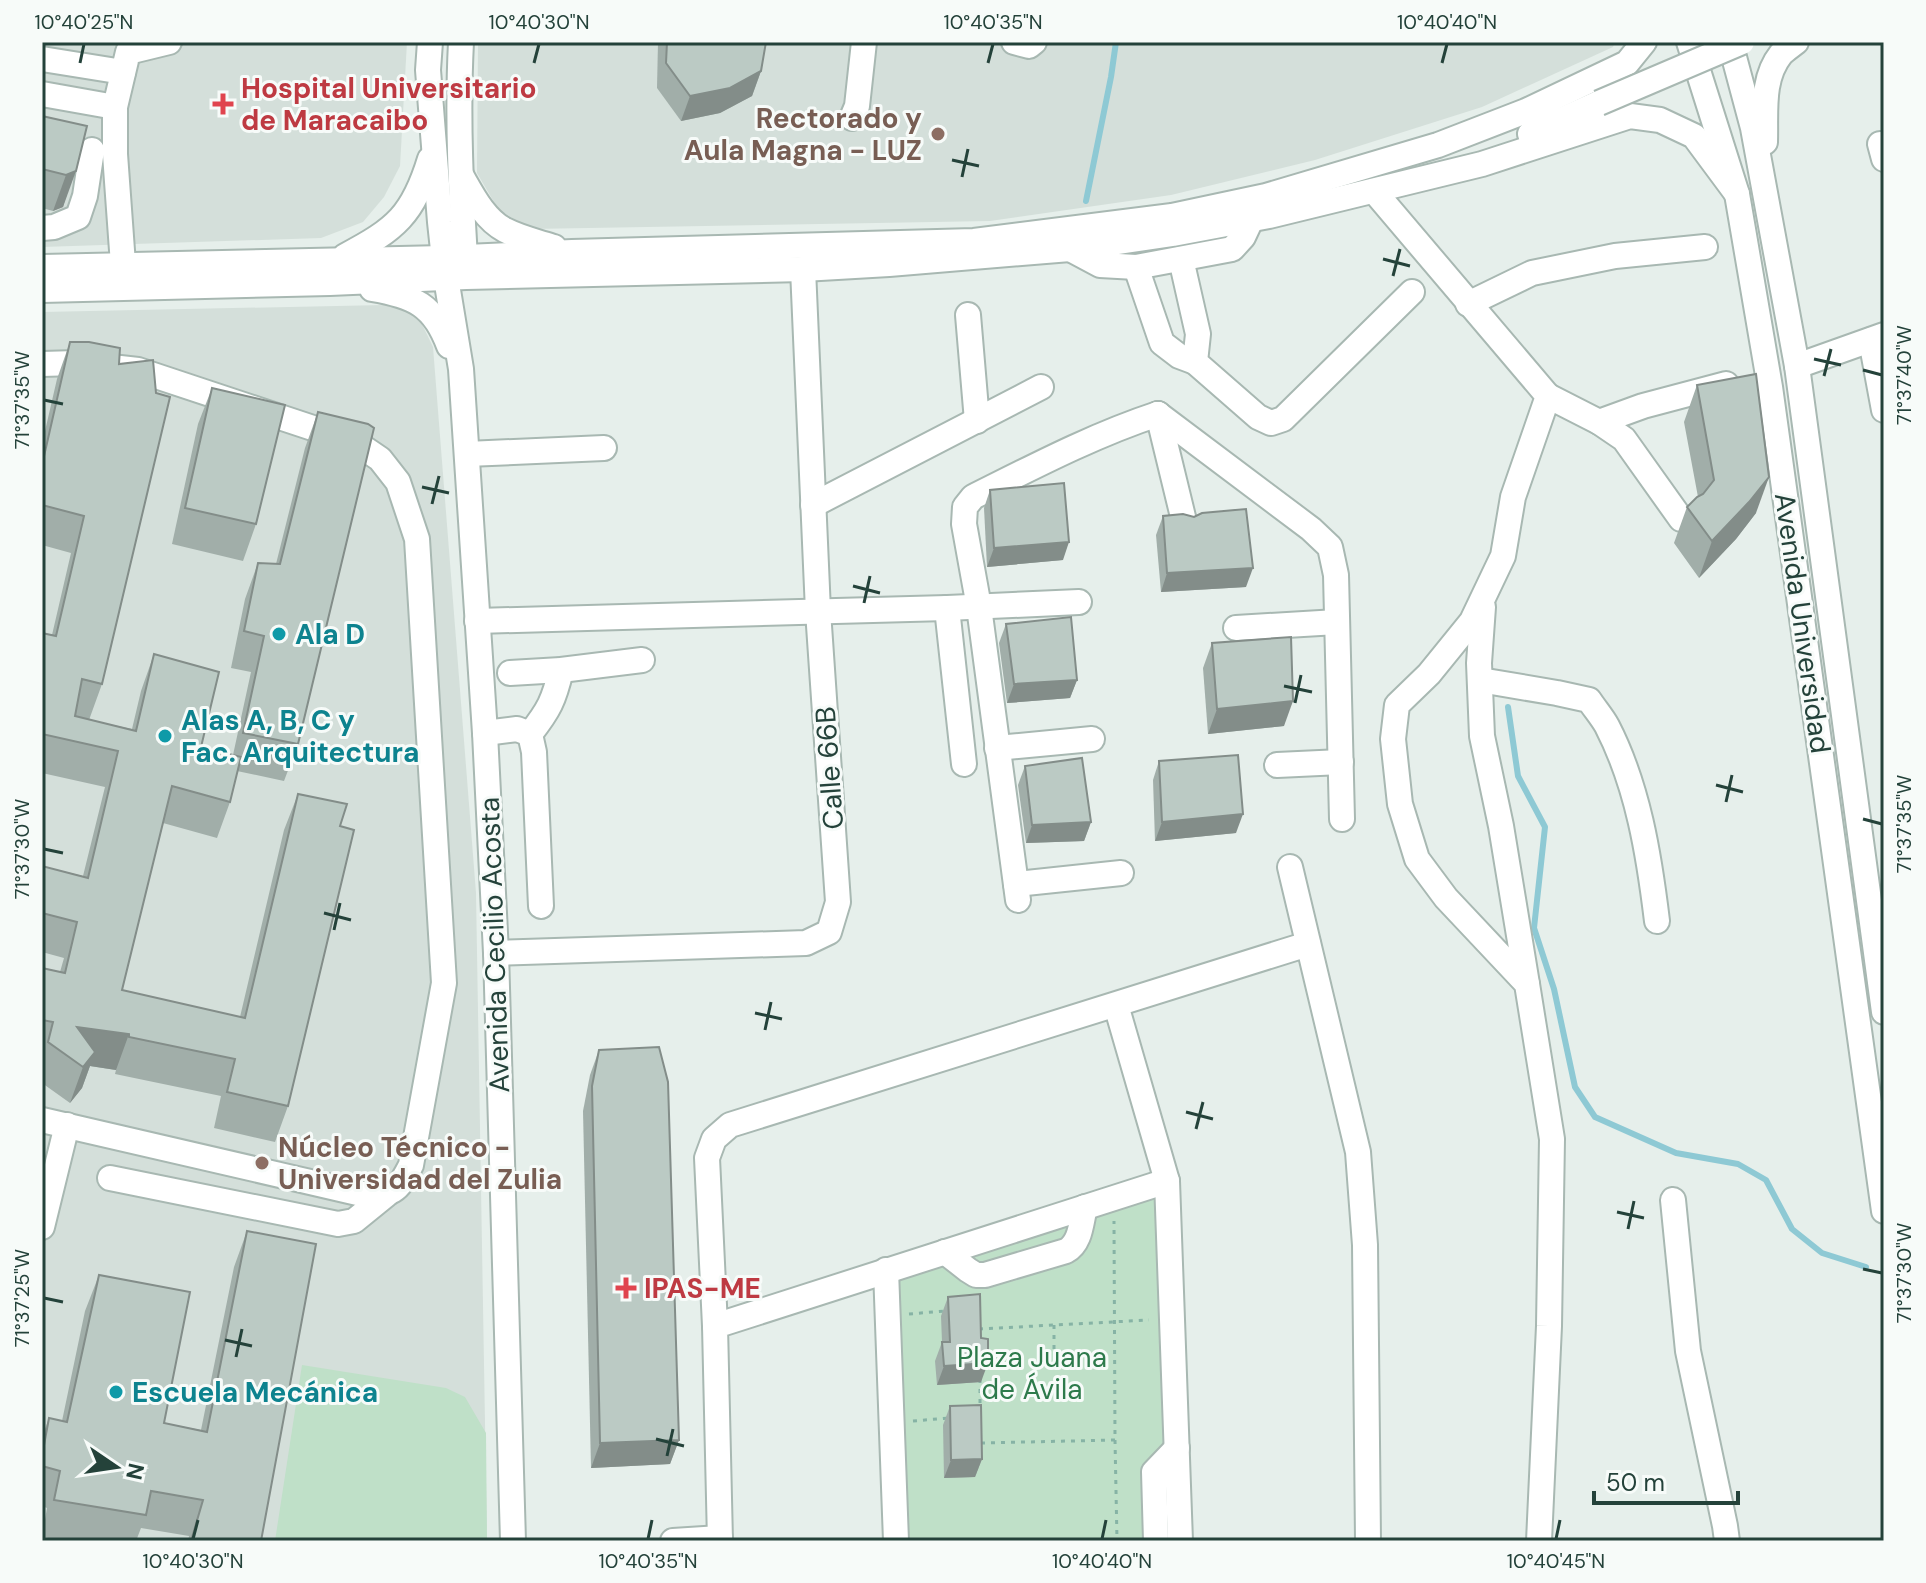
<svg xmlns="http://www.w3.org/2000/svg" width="1926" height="1583" viewBox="0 0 1926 1583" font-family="'DM Sans',sans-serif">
  <rect width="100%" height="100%" fill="#e6efeb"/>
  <g fill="#d4dfda">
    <polygon points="42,42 407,42 400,166 384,197 363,222 321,238 42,247"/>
    <polygon points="478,42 1615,42 1613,47 1482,107 1315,160 1171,195 990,221 530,229 498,209 477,173"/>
    <polygon points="384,305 408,310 421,322 433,347 476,893 487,1541 42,1541 42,312"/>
  </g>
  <g fill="#bfe0c8">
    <polygon points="1164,1186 1176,1541 901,1541 891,1273"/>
    <polygon points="302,1365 446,1388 465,1397 486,1433 487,1541 275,1541"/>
  </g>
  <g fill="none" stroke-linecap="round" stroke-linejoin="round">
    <g stroke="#8ec9d4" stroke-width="6">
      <polyline points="1086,201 1111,77 1116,42"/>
      <polyline points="1508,707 1518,776 1545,827 1534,928 1554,989 1575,1087 1595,1117 1676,1153 1738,1164 1766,1180 1792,1229 1822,1253 1866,1267"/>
    </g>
    <g stroke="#a8b8b2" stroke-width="28">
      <g id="minor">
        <polyline points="430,42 428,70 440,222 446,278 461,369 485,733 496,953 513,1541"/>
        <path d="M461 42C457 119 461 196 466 273"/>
        <polyline points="1014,42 1029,46 1034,42"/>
        <polyline points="1689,42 1737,194 1770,387 1884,1211"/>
        <polyline points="1730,42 1753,128 1797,366 1884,1012"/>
        <polyline points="42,59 123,72"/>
        <polyline points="42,94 115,107"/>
        <polyline points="852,118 857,106 864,42"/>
        <polyline points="1530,134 1599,103"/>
        <path d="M1765 142C1766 112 1761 79 1781 54 1785 50 1791 46 1796 42"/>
        <polyline points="1880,144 1884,159"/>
        <path d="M461 175C472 194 484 219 505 230 520 238 538 242 554 247"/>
        <polyline points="1374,191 1548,396 1513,497 1503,556 1472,621 1429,674 1397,705 1393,739 1400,804 1417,859 1446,898 1527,984 1552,1139 1549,1326 1539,1541"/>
        <polyline points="42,228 54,227 78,217 85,196 92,150"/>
        <polyline points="1070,249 1100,265 1136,267 1232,249 1243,237 1251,220"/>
        <path d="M345 256C396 229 413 215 430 159"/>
        <polyline points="1181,259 1198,334 1195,362 1258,417 1271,423 1283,419 1412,292"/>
        <polyline points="42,267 444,258 572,252 974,241 1172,216 1266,196 1438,145 1526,111 1627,63 1644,42"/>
        <polyline points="1136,267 1162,343 1179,356 1195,362"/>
        <polyline points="124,278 115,154 115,107 128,52 169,42"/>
        <path d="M372 289C414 296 434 305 449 346"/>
        <polyline points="42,290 330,283 466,277 803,269 889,264 1070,249 1173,234 1269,216 1482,164 1630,116 1660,120 1694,136 1737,194"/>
        <polyline points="1468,304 1532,273 1615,256 1705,247"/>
        <polyline points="968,315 977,421"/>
        <polyline points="1871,340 1884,410"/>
        <path d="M42 364 76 363 138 370 355 442 380 459 398 482 417 539 444 983 411 1165C397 1193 393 1195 362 1194L42 1120"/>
        <polyline points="1797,366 1884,335"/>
        <polyline points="1548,396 1599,422 1643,406 1726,384"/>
        <polyline points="1158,414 1311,529 1330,547 1336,575 1342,819"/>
        <polyline points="1158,414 1184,521"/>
        <polyline points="1599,422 1624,439 1681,519"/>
        <polyline points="467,454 604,448"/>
        <polyline points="813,505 1041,387"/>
        <polyline points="1483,607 1479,663 1482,736 1501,826 1527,984"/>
        <polyline points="947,608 964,764"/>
        <polyline points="477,621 947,608 1079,602"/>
        <polyline points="1236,628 1337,622"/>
        <polyline points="510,673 561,670 642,660"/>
        <path d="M1480 680 1557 693 1589 700C1595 709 1602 717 1607 726 1638 786 1649 855 1657 921"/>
        <polyline points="485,733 517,729 530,734 534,752 541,906"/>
        <path d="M530 734C549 710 554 700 561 670"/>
        <polyline points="997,748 1092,739"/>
        <polyline points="1277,765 1341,762"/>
        <polyline points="1290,867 1358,1152 1365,1245 1368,1541"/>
        <polyline points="1016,884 1121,873"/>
        <path d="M1018 900 979 607 964 524 965 507 973 497C1033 467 1094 435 1158 414"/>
        <polyline points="496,953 806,943 829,932 838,902 818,611 803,269"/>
        <polyline points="1116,1005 1167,1181 1180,1541"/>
        <polyline points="110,1178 338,1224 354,1221 386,1195"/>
        <polyline points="1673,1200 1688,1351 1725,1526 1727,1541"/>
        <polyline points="42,1227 67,1125"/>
        <path d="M945 1252 968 1270 976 1275H985L1066 1251C1081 1243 1081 1222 1085 1207"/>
        <polyline points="886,1270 896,1541"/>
        <polyline points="715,1326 707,1158 714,1139 730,1125 1308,944"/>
        <polyline points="673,1541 720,1538"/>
        <polyline points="720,1541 715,1326 1167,1181"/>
        <polyline points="1156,1541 1154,1472 1177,1448"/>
      </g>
    </g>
    <g stroke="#86b3a5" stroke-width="3" stroke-dasharray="4 6" stroke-linecap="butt">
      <polyline points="909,1314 945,1311"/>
      <polyline points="1054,1325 1054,1354"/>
      <polyline points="979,1329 1149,1320"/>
      <polyline points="980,1379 980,1407"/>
      <polyline points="913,1421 949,1418"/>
      <polyline points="1115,1440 1117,1541"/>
      <polyline points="981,1443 1115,1440 1114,1221"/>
    </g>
    <use href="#minor" stroke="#fff" stroke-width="24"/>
    <g stroke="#a8b8b2" stroke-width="28" stroke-linecap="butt">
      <polyline id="minor-bridge" points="1599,103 1742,42"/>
    </g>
    <use href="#minor-bridge" stroke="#fff" stroke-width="24"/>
  </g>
  <g fill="#a1aea9">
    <polygon points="658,42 766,42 761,71 752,96 720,113 681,121 657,88"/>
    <polygon points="42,116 87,126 63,207 53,211 42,208"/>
    <polygon points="70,342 119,364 102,684 89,720 132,729 141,691 154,654 201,747 233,755 251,672 231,668 245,599 258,563 276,564 305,448 318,412 298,744 284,781 237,771 230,802 217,838 163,823 122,990 240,1017 284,830 298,794 340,826 288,1106 275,1142 214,1128 221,1096 115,1074 116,1070 90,1066 82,1088 70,1103 42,1083 42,968 60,972 64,958 42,952 42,866 83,876 105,787 42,773 42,633 52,635 71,553 42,545 42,444 57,379"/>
    <polygon points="1697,385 1756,513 1736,539 1699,578 1674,543 1687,507 1698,497 1684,422"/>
    <polygon points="212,388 256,524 243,561 172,544 198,424"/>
    <polygon points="990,490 1063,560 987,567 984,508"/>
    <polygon points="1163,516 1246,587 1161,592 1156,535"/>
    <polygon points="1006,624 1077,680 1070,698 1007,703 999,643"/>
    <polygon points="1212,643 1284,726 1208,734 1203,668"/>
    <polygon points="1159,761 1236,833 1155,841 1153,780"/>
    <polygon points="1025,766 1091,822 1084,841 1026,843 1018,785"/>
    <polygon points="599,1050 679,1440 670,1464 591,1468 583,1111 590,1075"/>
    <polygon points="247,1231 261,1541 188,1541 189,1536 141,1528 136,1541 68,1541 42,1537 47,1508 42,1506 42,1437 49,1418 62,1421 85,1311 99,1275 164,1423 201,1430 234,1267"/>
    <polygon points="948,1297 981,1382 937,1385 935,1361 942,1342 941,1316"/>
    <polygon points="950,1406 982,1459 975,1477 944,1478 943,1425"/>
  </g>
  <g fill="#838d89">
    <polygon points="761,71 752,96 720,113 681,121 690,96"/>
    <polygon points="76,171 63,207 53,211 66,175"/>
    <polygon points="1769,477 1756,513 1736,539 1699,578 1712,541"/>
    <polygon points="1069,542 1063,560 987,567 994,548"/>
    <polygon points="1253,568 1246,587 1161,592 1167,573"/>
    <polygon points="1077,680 1070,698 1007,703 1014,684"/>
    <polygon points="1293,701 1284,726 1208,734 1217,709"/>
    <polygon points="1243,814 1236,833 1155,841 1162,822"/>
    <polygon points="1091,822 1084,841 1026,843 1032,825"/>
    <polygon points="77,1027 129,1034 116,1070 90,1066 82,1088 70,1103 83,1067"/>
    <polygon points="988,1363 981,1382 937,1385 944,1366"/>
    <polygon points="679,1440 670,1464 591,1468 600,1443"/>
    <polygon points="982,1459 975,1477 944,1478 951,1460"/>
  </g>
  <g fill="#bbcac4" stroke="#838d89" stroke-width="2">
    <polygon points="667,42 766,42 761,71 730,88 690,96 666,63"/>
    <polygon points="42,116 87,126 76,171 66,175 42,169"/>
    <polygon points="70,342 89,342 120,348 119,364 153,360 156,393 170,397 102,684 82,679 75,716 136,731 154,654 219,672 201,747 241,757 230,802 172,786 122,990 245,1018 298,794 347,804 340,826 354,830 288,1106 227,1092 235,1059 129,1037 129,1034 77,1027 95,1052 83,1067 48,1042 53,1022 42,1020 42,968 65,973 77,922 42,913 42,866 88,878 118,751 42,734 42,633 56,636 84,516 42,505 42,465"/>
    <polygon points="1756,374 1769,477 1749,502 1712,541 1687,507 1697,497 1703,494 1714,480 1697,385"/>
    <polygon points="212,388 285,405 256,524 185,508"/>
    <polygon points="318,412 368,424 374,428 298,744 243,733 264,636 244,631 258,563 280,564"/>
    <polygon points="1064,483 1069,542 994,548 990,490"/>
    <polygon points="1246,509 1253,568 1167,573 1163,516 1183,514 1194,517 1202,513"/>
    <polygon points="1071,617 1077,680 1014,684 1006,624"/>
    <polygon points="1291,637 1293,701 1217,709 1212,643"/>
    <polygon points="1238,755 1243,814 1162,822 1159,761"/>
    <polygon points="1082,758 1091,822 1032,825 1025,766"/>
    <polygon points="659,1047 668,1082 679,1440 600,1443 592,1086 599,1050"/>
    <polygon points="247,1231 316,1244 261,1541 191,1541 203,1500 151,1491 146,1515 54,1500 60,1471 42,1466 42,1456 49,1418 67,1422 99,1275 190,1292 164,1423 207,1432"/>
    <polygon points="980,1294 981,1338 988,1339 988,1363 944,1366 942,1342 950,1342 948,1297"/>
    <polygon points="981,1405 982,1459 951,1460 950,1406"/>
  </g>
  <path fill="none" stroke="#24423a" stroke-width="3" d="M80 63 84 44M534 63 539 44M988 63 993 44M1442 63 1447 44M952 160 979 166M962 177 968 149M1383 259 1410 266M1393 276 1400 249M1814 359 1841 365M1863 370 1882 375M1824 376 1831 349M44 400 63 404M422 487 449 493M432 504 439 476M853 586 880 593M864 603 870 576M1284 686 1312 692M1295 703 1301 675M1716 785 1743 792M1726 802 1732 775M1863 819 1882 824M44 849 63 853M324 913 351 920M334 930 340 903M755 1013 782 1019M765 1030 771 1002M1186 1112 1213 1119M1196 1129 1203 1102M1617 1212 1644 1218M1628 1229 1634 1201M1863 1269 1882 1273M44 1298 63 1302M225 1340 252 1346M236 1357 242 1329M656 1439 684 1446M667 1456 673 1429M193 1539 198 1520M648 1539 652 1520M1102 1539 1106 1520M1556 1539 1560 1520"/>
  <g fill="#e0444e" stroke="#f7fbf9" stroke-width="3">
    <path d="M219 92h8v8h8v8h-8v8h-8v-8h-8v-8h8z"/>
    <path d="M622 1276h8v8h8v8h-8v8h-8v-8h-8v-8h8z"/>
  </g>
  <g fill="#8d6e63" stroke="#f7fbf9" stroke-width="3">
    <circle cx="938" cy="134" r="8"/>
    <circle cx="262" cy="1163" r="8"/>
  </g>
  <g fill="#0f9aa8" stroke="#f7fbf9" stroke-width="3">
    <circle cx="279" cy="634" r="8"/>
    <circle cx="165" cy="736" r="8"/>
    <circle cx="116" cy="1392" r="8"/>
  </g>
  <g text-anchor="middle" stroke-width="6" stroke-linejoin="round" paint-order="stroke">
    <g font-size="28" font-weight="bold" fill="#be3a42" stroke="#f7fbf9" text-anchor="start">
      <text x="241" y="98">Hospital Universitario<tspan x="241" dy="32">de Maracaibo</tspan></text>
      <text x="644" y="1298">IPAS-ME</text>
    </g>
    <g font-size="28" font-weight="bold" fill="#785e54" stroke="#f7fbf9" text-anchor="end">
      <text x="922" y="128">Rectorado y<tspan x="922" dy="32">Aula Magna - LUZ</tspan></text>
      <text x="278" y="1157" text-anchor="start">Núcleo Técnico -<tspan x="278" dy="32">Universidad del Zulia</tspan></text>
    </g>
    <g font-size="28" fill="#24423a" stroke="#f7fbf9">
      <text transform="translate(1803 623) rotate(82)" y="10">Avenida Universidad</text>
      <text transform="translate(829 768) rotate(-94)" y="10">Calle 66B</text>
      <text transform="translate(494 945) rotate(-92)" y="10">Avenida Cecilio Acosta</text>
    </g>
    <g font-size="28" font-weight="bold" fill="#0d838f" stroke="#f7fbf9" text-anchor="start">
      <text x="295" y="644">Ala D</text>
      <text x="181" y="730">Alas A, B, C y<tspan x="181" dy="32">Fac. Arquitectura</tspan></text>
      <text x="132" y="1402">Escuela Mecánica</text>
    </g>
    <g font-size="28" fill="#2d7a4b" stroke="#f7fbf9">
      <text x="1032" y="1367">Plaza Juana<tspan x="1032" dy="32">de Ávila</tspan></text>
    </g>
  </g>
  <rect width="1926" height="1583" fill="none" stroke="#f7fbf9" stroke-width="88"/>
  <g transform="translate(116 1467) rotate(103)" stroke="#f7fbf9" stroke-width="6" paint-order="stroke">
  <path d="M0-6L14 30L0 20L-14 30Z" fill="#24423a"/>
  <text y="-12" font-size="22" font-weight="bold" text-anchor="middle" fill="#24423a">N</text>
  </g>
  <path d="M1594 1491v12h144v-12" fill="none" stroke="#24423a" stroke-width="4"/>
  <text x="1606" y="1491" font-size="24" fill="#24423a" stroke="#f7fbf9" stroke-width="6" paint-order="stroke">50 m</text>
  <rect x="44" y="44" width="1838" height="1495" fill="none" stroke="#24423a" stroke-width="3"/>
  <g font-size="20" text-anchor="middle" fill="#24423a">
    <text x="84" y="29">10°40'25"N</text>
    <text x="539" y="29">10°40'30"N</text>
    <text x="993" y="29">10°40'35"N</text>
    <text x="1447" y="29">10°40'40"N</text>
    <text transform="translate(1904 375) rotate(-90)" y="7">71°37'40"W</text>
    <text transform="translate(22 400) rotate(-90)" y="7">71°37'35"W</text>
    <text transform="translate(1904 824) rotate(-90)" y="7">71°37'35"W</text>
    <text transform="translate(22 849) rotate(-90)" y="7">71°37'30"W</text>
    <text transform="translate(1904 1273) rotate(-90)" y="7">71°37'30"W</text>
    <text transform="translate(22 1298) rotate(-90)" y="7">71°37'25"W</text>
    <text x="193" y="1568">10°40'30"N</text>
    <text x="648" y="1568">10°40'35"N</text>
    <text x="1102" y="1568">10°40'40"N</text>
    <text x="1556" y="1568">10°40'45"N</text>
  </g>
</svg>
